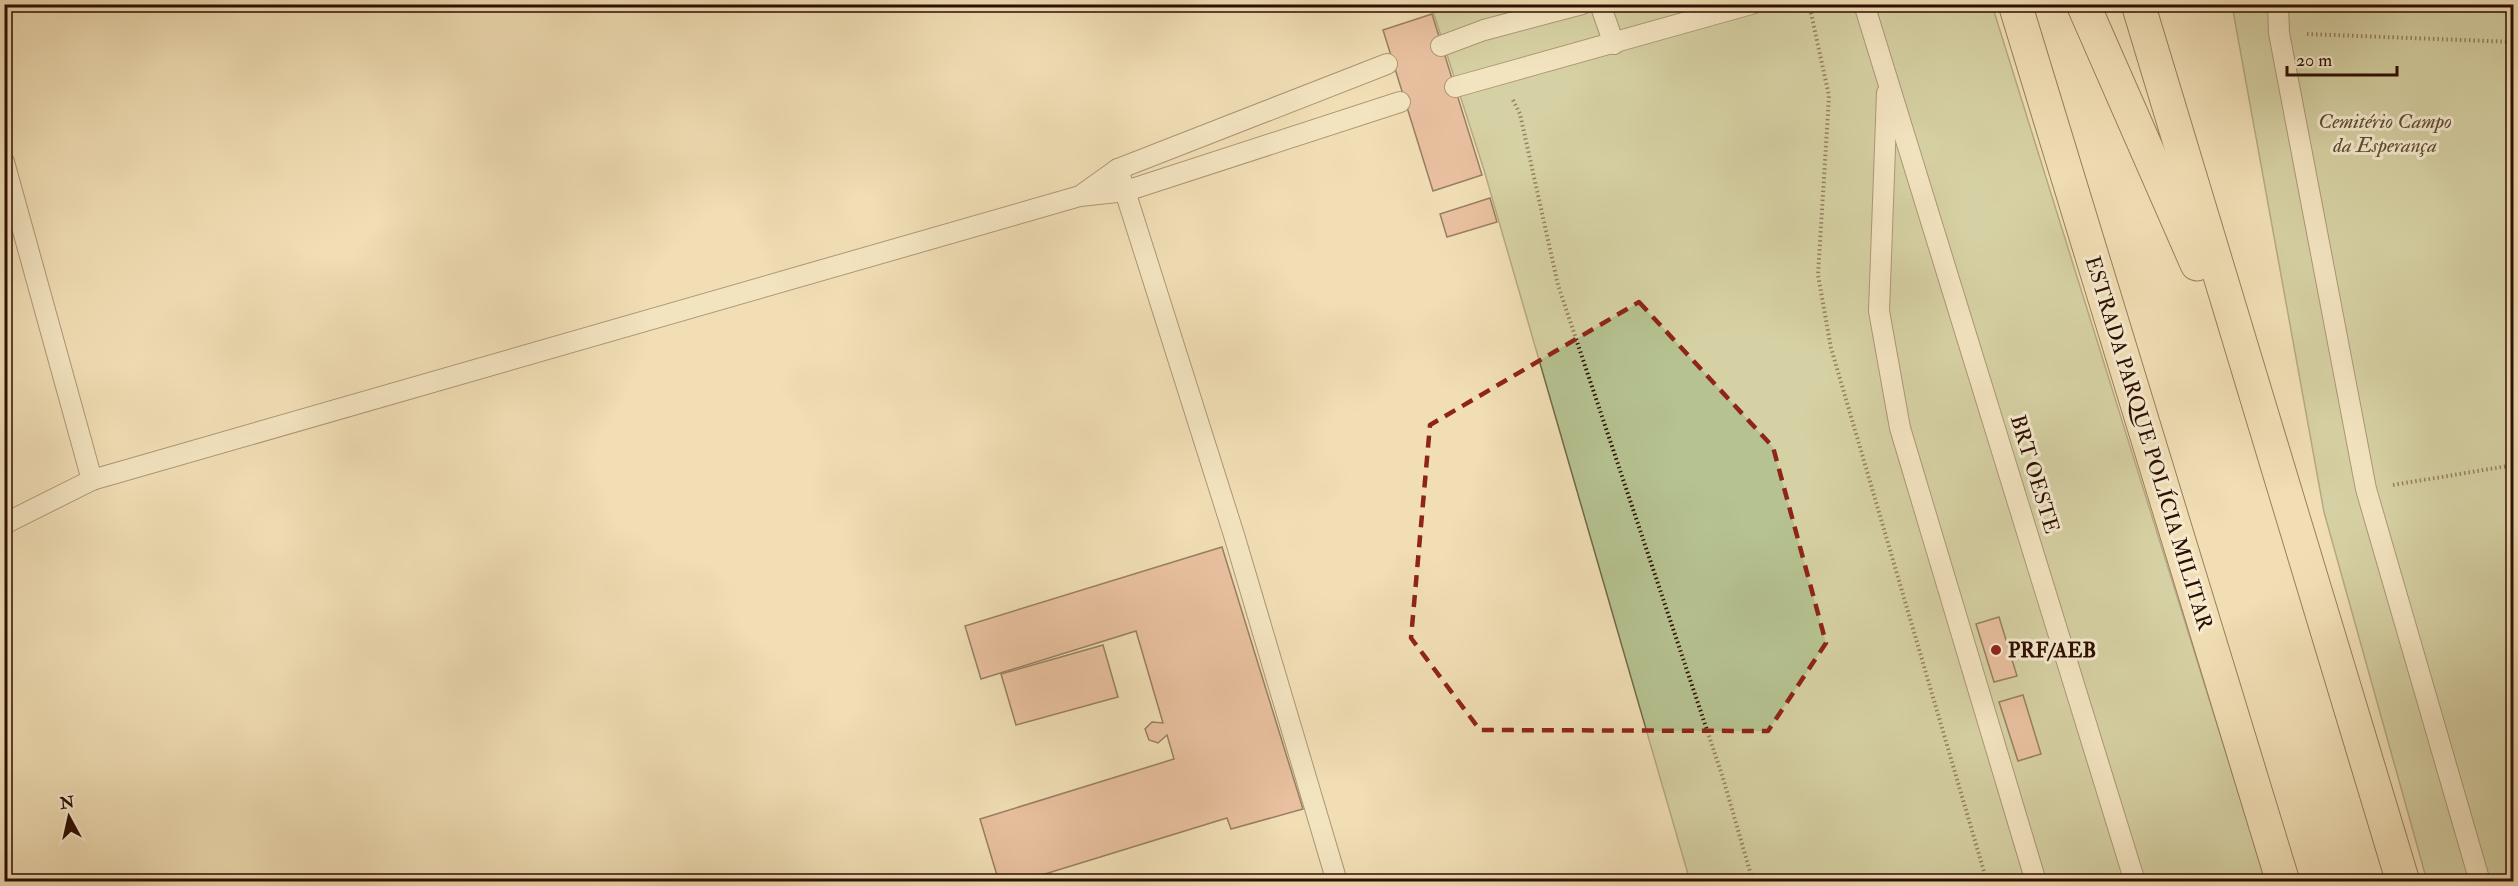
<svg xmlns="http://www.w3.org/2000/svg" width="2518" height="886" viewBox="0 0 2518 886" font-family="'IM FELL Double Pica',serif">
  <rect width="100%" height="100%" fill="#f1deb5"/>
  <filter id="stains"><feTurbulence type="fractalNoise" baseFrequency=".00333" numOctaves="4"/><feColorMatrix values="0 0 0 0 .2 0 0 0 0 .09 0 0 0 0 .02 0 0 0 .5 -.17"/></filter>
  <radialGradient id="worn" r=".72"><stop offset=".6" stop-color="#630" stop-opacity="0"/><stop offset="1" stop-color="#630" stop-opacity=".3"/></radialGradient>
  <g fill="#b6c291" stroke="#716848" stroke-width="1.5">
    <polygon points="1431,5 1992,5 2266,881 1690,881 1484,170"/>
    <polygon points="2232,5 2513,5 2513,881 2427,881 2324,512"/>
  </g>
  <g fill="#e09d87" stroke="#2c0e00" stroke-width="1.5">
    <polygon points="1432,14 1482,175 1433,191 1383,30"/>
    <polygon points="1490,198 1497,222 1447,237 1440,214"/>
    <polygon points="1222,547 1303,809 1231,829 1227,818 1019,882 999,882 980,819 1174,759 1167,735 1158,743 1149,740 1145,729 1152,722 1163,723 1136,631 981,679 965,626"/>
    <polygon points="1999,617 2017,676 1994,682 1976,624"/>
    <polygon points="1103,645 1118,697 1016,725 1001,674"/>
    <polygon points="2023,695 2041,754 2018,761 1999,702"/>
  </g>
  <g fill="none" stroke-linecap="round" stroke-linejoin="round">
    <g stroke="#5d422d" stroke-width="22">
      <g id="lane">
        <polyline points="1600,4 1614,44"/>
        <polyline points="1864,4 2135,882"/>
        <polyline points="2278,4 2279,33 2366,489 2480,882"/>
        <polyline points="1441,46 1484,30 1582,4"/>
        <polyline points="1455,87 1751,4"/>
        <polyline points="1887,93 1879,311 1900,428 2036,882"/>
        <polyline points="4,162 92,480"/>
        <polyline points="1118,169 1234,535 1337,882"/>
        <polyline points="1083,194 1118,169 1387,64"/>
        <polyline points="4,524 92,480 1080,196 1126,191 1400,102"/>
      </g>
    </g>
    <g stroke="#2c0e00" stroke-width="35">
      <g id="primary">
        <polyline points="2015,4 2283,882"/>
        <polyline points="2083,4 2197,264"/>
        <polyline points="2138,4 2403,882"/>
      </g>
    </g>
    <g stroke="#2c0e00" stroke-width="4" stroke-dasharray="1.5 3" stroke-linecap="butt">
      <polyline points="1809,4 1829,96 1818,275 1831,348 1987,882"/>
      <polyline points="2307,34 2514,42"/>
      <polyline points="1513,100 1520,114 1558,285 1723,778 1753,882"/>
      <polyline points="2393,485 2514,465"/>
    </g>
    <use href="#lane" stroke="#f6eacf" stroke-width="20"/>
    <use href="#primary" stroke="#f1deb5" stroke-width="33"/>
  </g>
  <path d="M0 0H2518V886H0ZM1639 302 1773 447 1826 643 1768 731 1480 730 1411 638 1430 425Z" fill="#f1deb5" fill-opacity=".55" fill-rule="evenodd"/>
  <path fill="none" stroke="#8f2418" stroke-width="4.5" stroke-dasharray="12 8" stroke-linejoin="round" d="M1639 302 1773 447 1826 643 1768 731 1480 730 1411 638 1430 425Z"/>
  <circle fill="#8f2418" stroke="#f6eacf" stroke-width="2" cx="1996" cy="650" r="6"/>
  <g text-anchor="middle" stroke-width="6" stroke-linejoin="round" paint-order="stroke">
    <g font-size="21" font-style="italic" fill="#5c4d33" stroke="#f6eacf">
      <text x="2385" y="128">Cemitério Campo<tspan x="2385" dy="24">da Esperança</tspan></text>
    </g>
    <g font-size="21" fill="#2c0e00" stroke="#f6eacf">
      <text transform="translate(2149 443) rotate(73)" y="7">ESTRADA PARQUE POLÍCIA MILITAR</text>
      <text transform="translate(2035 474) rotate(73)" y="7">BRT OESTE</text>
    </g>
    <g font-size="21" font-weight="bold" fill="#2c0e00" stroke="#f6eacf" text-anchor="start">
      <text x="2008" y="657">PRF/AEB</text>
    </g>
  </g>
  <rect width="2518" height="886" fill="none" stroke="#f1deb5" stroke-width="24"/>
  <rect x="6" y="6" width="2506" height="874" fill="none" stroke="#2c0e00" stroke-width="3"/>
  <rect x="12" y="12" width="2494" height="862" fill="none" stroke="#2c0e00" stroke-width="1.5"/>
  <g transform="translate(69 817) rotate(352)" stroke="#f6eacf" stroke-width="4.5" paint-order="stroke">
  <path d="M0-4.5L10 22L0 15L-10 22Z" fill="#2c0e00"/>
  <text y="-9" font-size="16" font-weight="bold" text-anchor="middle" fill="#2c0e00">N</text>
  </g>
  <path d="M2287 66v9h110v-9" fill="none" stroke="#2c0e00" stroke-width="3"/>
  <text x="2296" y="66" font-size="18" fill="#2c0e00" stroke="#f6eacf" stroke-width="4.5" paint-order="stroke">20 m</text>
  <rect width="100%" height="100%" filter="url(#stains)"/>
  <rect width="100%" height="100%" fill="url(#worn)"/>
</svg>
